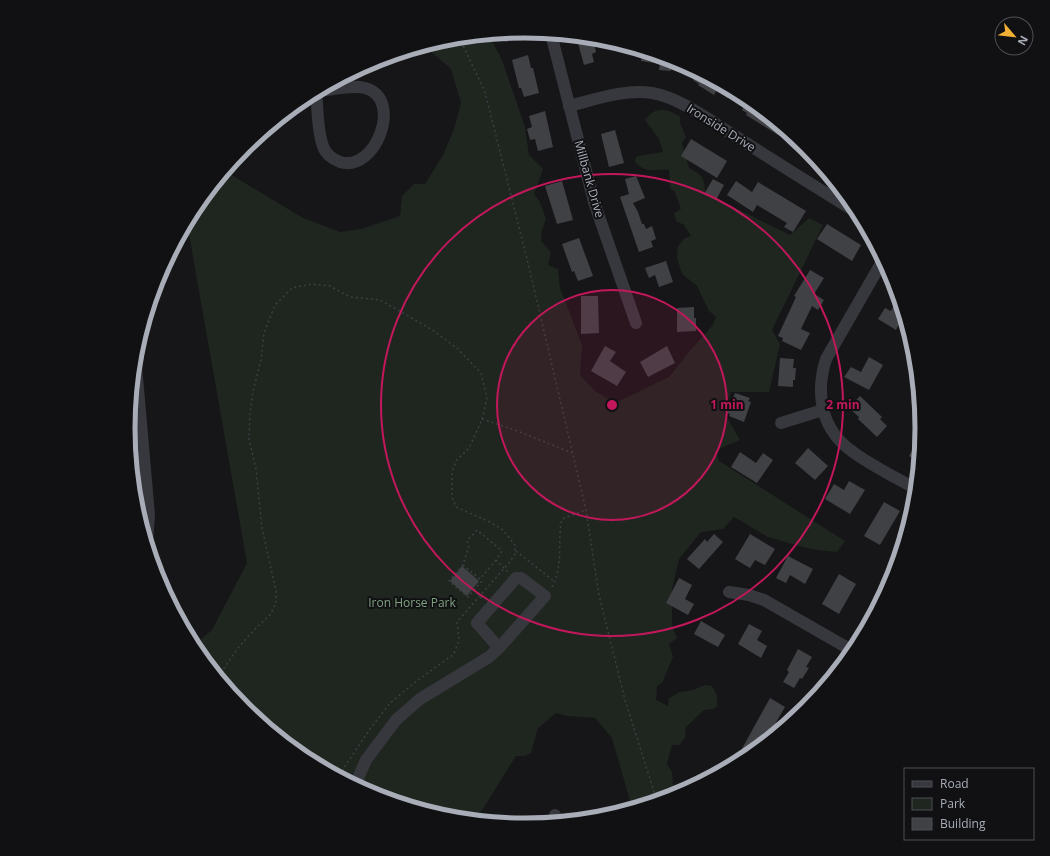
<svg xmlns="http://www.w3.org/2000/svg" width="1050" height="856" viewBox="0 0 1050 856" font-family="'Open Sans',sans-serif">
  <rect width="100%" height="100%" fill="#161618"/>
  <path fill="#1e261f" d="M489 35 502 60 525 127 529 155 543 169 534 194 540 202 546 219 542 230 541 241 551 252 548 265 558 269 560 288 582 345 580 375 595 391 615 403 669 377 689 352 712 326 716 317 709 311 697 286 682 274 677 258 678 246 685 238 691 236 684 225 676 221 674 213 681 209 675 192 670 188 669 170C654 169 646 174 635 162L636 157C645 154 653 154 663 152L659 139 645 120C656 106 666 108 680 117V123L686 137 682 143 689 168C702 175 705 178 705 193L790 235 809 218 823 225 772 330 780 344 769 392H731L724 412 740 440 716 450 719 461 845 541 837 552 810 549 768 537 734 517 723 529 701 532 679 559 672 589V626L677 638 669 644 673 657 662 683 657 686 656 700 668 706 669 698 680 692 693 690 705 685 712 686 717 696V706L714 709 704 710 686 727 685 738 679 745H672L667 763C668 766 671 770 672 772 674 783 670 785 680 793L632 808 612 738 595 718 567 716 556 713 538 728 531 753 524 756H516L476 820 447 817 373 795 304 758 244 709 193 646 212 630 247 563 187 223 195 207 225 171 303 218 340 232 361 229 400 216 402 196 414 184H425L443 155 454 129 461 103 451 69 429 50 425 45 448 39Z"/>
  <g fill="#404145">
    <polygon points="525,31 532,32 532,35 505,42 503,33"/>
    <polygon points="576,36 593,38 596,52 592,54 594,62 584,65"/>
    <polygon points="643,51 677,61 678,62 678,66 672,65 671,71 659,70 660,64 641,61"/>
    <polygon points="528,55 531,68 533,68 539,93 524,97 521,88 519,88 512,60"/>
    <polygon points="698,72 732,91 728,98 716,91 714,95 698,85 699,84 693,80"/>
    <polygon points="748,100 782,128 778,135 746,115 747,113 742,110"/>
    <polygon points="545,111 553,147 538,151 535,139 530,140 527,129 532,127 529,116"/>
    <polygon points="615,130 624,163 609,167 601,134"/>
    <polygon points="691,139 727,161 717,178 681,156"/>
    <polygon points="636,176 645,198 633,203 638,212 642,224 644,224 646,229 652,226 656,239 651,241 653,247 639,252 620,197 629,194 625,179"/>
    <polygon points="713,179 724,185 716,200 704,194"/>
    <polygon points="562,181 573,220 557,224 545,186"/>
    <polygon points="736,181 752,192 758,182 806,211 793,232 784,227 787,223 757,205 753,212 727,195"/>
    <polygon points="827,224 861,245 852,261 817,239"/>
    <polygon points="579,238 593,276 578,281 574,271 572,272 562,244"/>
    <polygon points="666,261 673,282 659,287 655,275 649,278 645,268"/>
    <polygon points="810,270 824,278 814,294 824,300 818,310 812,306 801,329 810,333 801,350 782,341 783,338 778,336 796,297 794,296"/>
    <polygon points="581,296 598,296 599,333 581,334"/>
    <polygon points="898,298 906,323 901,320 896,330 878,319 885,308 891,311"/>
    <polygon points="694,307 694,318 696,318 696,331 677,332 677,308"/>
    <polygon points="605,346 616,352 610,361 626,372 617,386 591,371"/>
    <polygon points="667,346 675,363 648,377 640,362"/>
    <polygon points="869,357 883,365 869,390 844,377 851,367 861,372"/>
    <polygon points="780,358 794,359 793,368 796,368 795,380 793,380 793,387 778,386"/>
    <polygon points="735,393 750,398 748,401 751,402 744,422 729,416 730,414 727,413"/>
    <polygon points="860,396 882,417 880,419 887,426 877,437 858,419 859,417 849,408"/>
    <polygon points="921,435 919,458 919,462 909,456"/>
    <polygon points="808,448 828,466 815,480 795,463"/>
    <polygon points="740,452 756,463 763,453 773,460 757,483 731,467"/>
    <polygon points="849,481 865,490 850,514 825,499 834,484 844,490"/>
    <polygon points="884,502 900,511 880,545 864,536"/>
    <polygon points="714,534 723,542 699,569 687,559 705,539 707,542"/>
    <polygon points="750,534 775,549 765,565 755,560 750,568 735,559"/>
    <polygon points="788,556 813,569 805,584 790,575 786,583 776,578"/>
    <polygon points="462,566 479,581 467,596 450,581"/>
    <polygon points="839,574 856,584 839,614 822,604"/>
    <polygon points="679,578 692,585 685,599 694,604 688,615 666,603"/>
    <polygon points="701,621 725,635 718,647 694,634"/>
    <polygon points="749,624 762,631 757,640 767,646 761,658 738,644"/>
    <polygon points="798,649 812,657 806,667 809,668 802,679 800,678 794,688 783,682 789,672 787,670"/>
    <polygon points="770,698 785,707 764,743 745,758 733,765"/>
  </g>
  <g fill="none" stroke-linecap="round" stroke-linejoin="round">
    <g stroke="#3d3f44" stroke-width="1.5" stroke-dasharray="2 3" stroke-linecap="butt">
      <polyline points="459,37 485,92 529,267 586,510 599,595 625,700 657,801"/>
      <polyline points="482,419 515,430 572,453"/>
      <polyline points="516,551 555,582"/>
      <polyline points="496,560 480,579 463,565 469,546 467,541 477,530 502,551 496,560 508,572"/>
      <polyline points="463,565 449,581 468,597 482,581 480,579"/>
      <path d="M552 587C563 567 558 544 561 522L564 518 586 510"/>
      <polyline points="473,590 484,600"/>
      <polyline points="218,677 238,648 255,629 270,615 276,603 276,591 262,528 256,469 249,439 250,414 253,391 261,360 264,333 275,305 292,288 312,284 330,286 350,297 380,300 431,329 458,349 481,373 487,398 482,419 476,433 469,448 456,461 452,472 452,497 456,507 490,522 503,530 515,545 515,554 509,563 457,622 459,640 454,654 414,683 390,703 370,729 343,769 341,778"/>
    </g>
    <g stroke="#37383d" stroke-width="12">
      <polyline points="551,34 594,202 636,323"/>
      <path d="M316 92C318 108 317 131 323 146 325 153 332 159 340 162 376 173 404 98 365 88 349 84 332 91 317 91"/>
      <path d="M569 106C597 99 624 89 652 93 679 97 712 122 735 136 776 162 817 188 858 213"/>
      <path d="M883 260 826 359C815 394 821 430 853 452 872 466 895 477 916 489"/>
      <polyline points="135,354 149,515 147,542"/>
      <polyline points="781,423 823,410"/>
      <polyline points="729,592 749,595 764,600 853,651"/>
      <polyline points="355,785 366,760 396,720 420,699 489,657 499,648 545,596 521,578 516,578 477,623 499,648"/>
      <polyline points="555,822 555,815"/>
    </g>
  </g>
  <circle cx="612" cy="405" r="115" fill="#c2185b" fill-opacity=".12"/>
  <g fill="none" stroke="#c2185b" stroke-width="2">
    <circle cx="612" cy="405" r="115"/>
    <circle cx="612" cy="405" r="231"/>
  </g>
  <g text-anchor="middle" stroke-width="4" stroke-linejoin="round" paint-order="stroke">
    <g font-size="12" fill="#a8adb8" stroke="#111113">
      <text transform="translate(721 128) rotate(32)" y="4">Ironside Drive</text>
      <text transform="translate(589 179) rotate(74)" y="4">Millbank Drive</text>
    </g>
    <g font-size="12" fill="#7fa381" stroke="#111113">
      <text x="412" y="607">Iron Horse Park</text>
    </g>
  </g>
  <path d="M0 0H1050V856H0ZM135 428a390 390 0 1 1 780 0a390 390 0 1 1-780 0Z" fill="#111113" fill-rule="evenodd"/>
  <path fill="none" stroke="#a8adb8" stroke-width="5" d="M135 428a390 390 0 1 1 780 0a390 390 0 1 1-780 0Z"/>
  <circle cx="612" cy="405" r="6" fill="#c2185b" stroke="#111113" stroke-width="2"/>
  <g font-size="12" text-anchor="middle" font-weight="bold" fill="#c2185b" stroke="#111113" stroke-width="4" stroke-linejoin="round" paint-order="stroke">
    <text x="727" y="409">1 min</text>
    <text x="843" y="409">2 min</text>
  </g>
  <rect x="904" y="768" width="130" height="72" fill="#111113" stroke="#4d4f55"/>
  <rect x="912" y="781" width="20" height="6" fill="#37383d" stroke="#4d4f55"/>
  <text x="940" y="788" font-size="12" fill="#a8adb8">Road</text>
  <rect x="912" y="798" width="20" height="12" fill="#1e261f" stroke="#4d4f55"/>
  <text x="940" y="808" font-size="12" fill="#a8adb8">Park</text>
  <rect x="912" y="818" width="20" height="12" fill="#404145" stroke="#4d4f55"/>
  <text x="940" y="828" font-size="12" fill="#a8adb8">Building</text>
  <g transform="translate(1014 36) rotate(118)"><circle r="19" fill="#111113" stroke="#4d4f55"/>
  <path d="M0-3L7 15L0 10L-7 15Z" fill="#f2b134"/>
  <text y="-6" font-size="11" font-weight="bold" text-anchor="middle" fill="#a8adb8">N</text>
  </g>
</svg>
